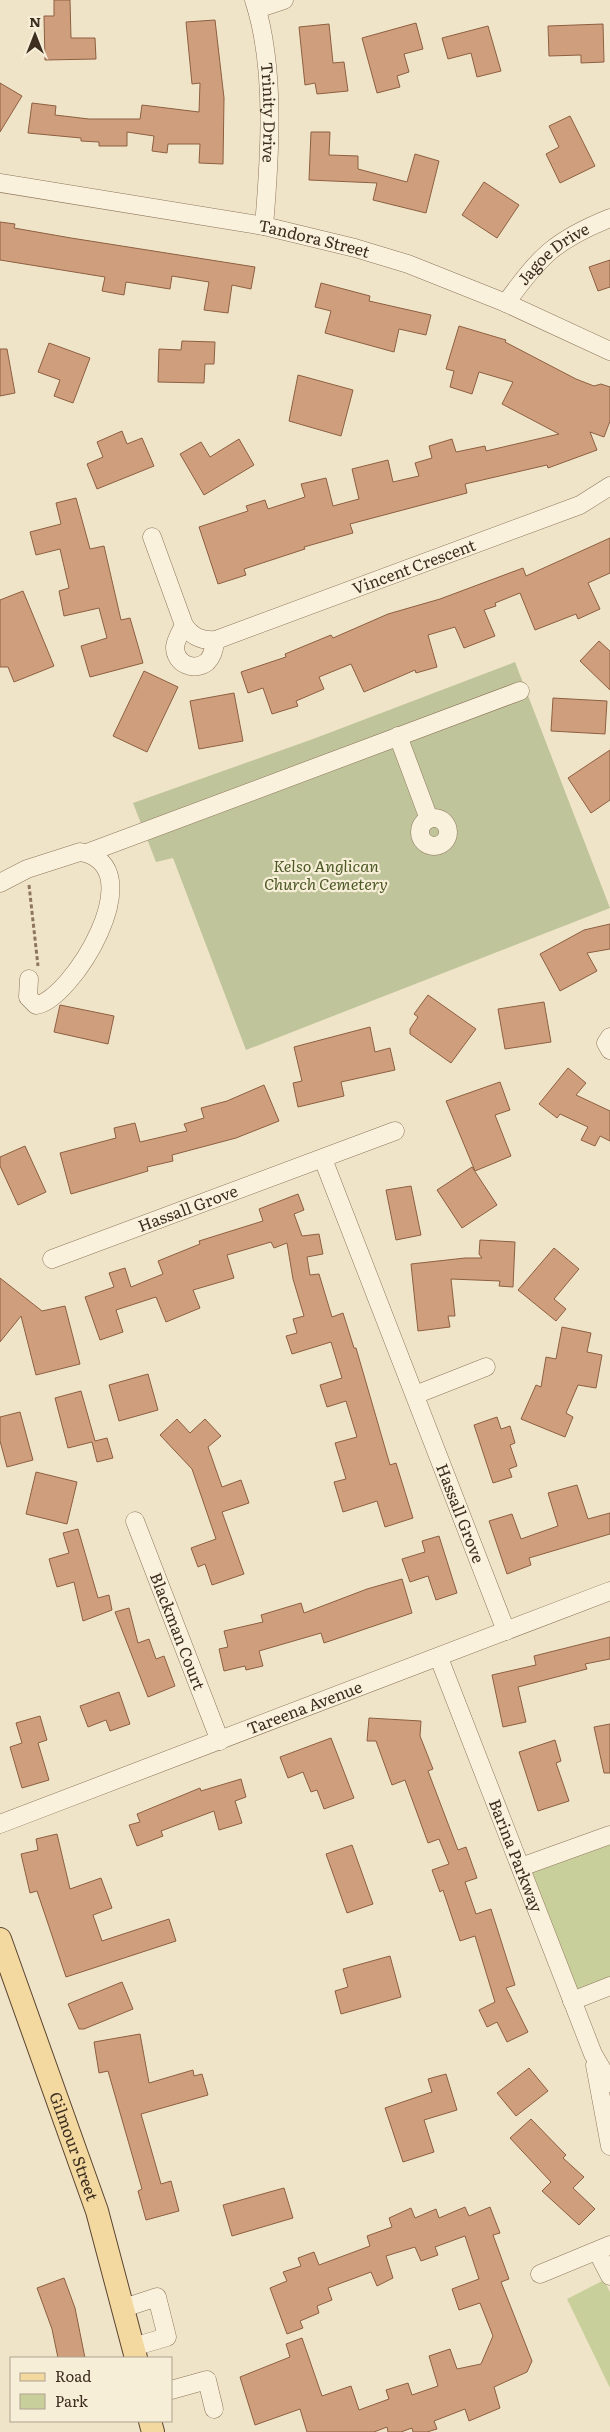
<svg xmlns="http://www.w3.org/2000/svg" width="610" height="2432" viewBox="0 0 610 2432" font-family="Literata,serif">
  <rect width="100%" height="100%" fill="#f0e4c8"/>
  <g fill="#c9cf9b">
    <polygon points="610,1835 610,1986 572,2001 521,1867"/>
    <polygon points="604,2280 610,2292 610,2388 567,2299"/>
  </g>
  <polygon fill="#bfc49a" points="515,662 610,908 246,1050 173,858 156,862 133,803 313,739"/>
  <g fill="#cf9f7d" stroke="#8d5f41">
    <polygon points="54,0 70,0 71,38 95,38 96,59 45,60 44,16 54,16"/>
    <polygon points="215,20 224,98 223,164 199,163 200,144 168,144 167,153 152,151 154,136 127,132 127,146 99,146 99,142 81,141 81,138 28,133 32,103 56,106 55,115 89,119 140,119 142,105 199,112 200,83 192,84 186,22"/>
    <polygon points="416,23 423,49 404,54 409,72 397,76 400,87 377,93 362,38"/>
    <polygon points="329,24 333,63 344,62 348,91 317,94 315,83 305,85 299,27"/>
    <polygon points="603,24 604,62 581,63 581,55 549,56 548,26"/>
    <polygon points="488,26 501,71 477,77 471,53 448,59 442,38"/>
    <polygon points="0,83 22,96 0,132"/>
    <polygon points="570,116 595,166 560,183 546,154 559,147 549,126"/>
    <polygon points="311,132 330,132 329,155 358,156 358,169 407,182 415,154 439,161 426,213 373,200 377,183 309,180"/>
    <polygon points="484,182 519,205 497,238 462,215"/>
    <polygon points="0,222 15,224 14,228 71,238 255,267 251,289 232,285 228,313 204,310 209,282 172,276 170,289 126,282 124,295 102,291 105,277 0,260"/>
    <polygon points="610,260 610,287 598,291 589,267"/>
    <polygon points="321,283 370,296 369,301 431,315 426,335 399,329 394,352 325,333 331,311 315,307"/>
    <polygon points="459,326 506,340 505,342 576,379 594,386 601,384 610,387 610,421 604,437 590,432 597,450 548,468 547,465 465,484 467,493 350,524 353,533 304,547 305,549 244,569 246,575 218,584 199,527 248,511 246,506 265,500 268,509 305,497 301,484 326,478 333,506 359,499 352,469 388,460 393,482 419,476 415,463 432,458 429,446 452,439 456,452 485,446 486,451 559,434 502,404 513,382 479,372 472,394 450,387 454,371 446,369"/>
    <polygon points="182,341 215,342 214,364 205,364 204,383 158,382 159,349 181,350"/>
    <polygon points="49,343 90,358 73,403 54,396 60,380 38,372"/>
    <polygon points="0,349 7,349 15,393 0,396"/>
    <polygon points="298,375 353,390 341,436 289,421"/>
    <polygon points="122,431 127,444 142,438 154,466 97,489 87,464 103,457 97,442"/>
    <polygon points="239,439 254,465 204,495 180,454 201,442 210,457"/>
    <polygon points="76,498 90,549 104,546 121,620 130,618 143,663 90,677 81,646 107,638 99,608 64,616 59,591 69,588 60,549 36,555 30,532 61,524 56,503"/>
    <polygon points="610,538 610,573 588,583 600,609 578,619 576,614 535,630 520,593 495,603 496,606 484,610 495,636 464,648 455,627 428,635 437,667 416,673 415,670 364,692 351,664 319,677 324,689 296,701 298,706 272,714 263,688 248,693 241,672 286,657 285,654 331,635 333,638 388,614 440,599 523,568 526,576"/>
    <polygon points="23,591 54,666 14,682 8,667 0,667 0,600"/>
    <polygon points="599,641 610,651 610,690 580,661"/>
    <polygon points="144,671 178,687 147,752 113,736"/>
    <polygon points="234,693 243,741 199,749 190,701"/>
    <polygon points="553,698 607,701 605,734 551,731"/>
    <polygon points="610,750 610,800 591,813 568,778"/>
    <polygon points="610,924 610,949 587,953 597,971 560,991 540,954 584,930"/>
    <polygon points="428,995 476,1029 451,1063 410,1034 410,1029 418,1017 414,1014"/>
    <polygon points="544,1002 551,1042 505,1049 498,1009"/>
    <polygon points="60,1005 114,1016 108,1044 54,1032"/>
    <polygon points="370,1027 375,1052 390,1048 395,1070 341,1082 344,1096 298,1107 293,1083 302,1081 294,1047"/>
    <polygon points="568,1068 586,1083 576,1095 610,1111 610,1141 600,1136 595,1146 581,1140 588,1127 560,1114 557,1118 539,1104"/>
    <polygon points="500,1082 510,1110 495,1115 511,1156 475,1171 446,1101"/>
    <polygon points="264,1085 279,1121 236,1138 172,1155 173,1161 147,1167 148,1171 71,1194 60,1153 116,1138 114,1128 135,1123 140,1142 187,1131 184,1124 204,1118 201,1108 227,1101"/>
    <polygon points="25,1146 46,1192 18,1205 0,1166 0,1157"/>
    <polygon points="472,1167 497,1205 462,1228 437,1190"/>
    <polygon points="411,1186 421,1235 396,1240 386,1190"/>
    <polygon points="298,1194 304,1210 294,1214 302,1236 319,1234 323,1254 307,1257 310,1275 319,1274 332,1317 343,1313 354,1348 356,1348 390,1465 396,1463 413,1518 385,1527 377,1501 343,1512 334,1482 346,1479 335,1443 357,1437 346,1401 327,1407 320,1385 342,1378 331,1342 292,1354 286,1336 297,1333 293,1319 304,1316 293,1279 287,1243 274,1248 271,1242 227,1255 234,1278 193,1290 200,1308 166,1322 156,1297 116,1310 123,1332 100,1340 85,1297 114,1287 109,1273 125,1268 131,1287 163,1274 158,1261 200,1244 199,1241 263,1221 259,1209"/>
    <polygon points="480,1240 515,1242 513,1287 499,1286 500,1281 451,1279 455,1316 448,1316 450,1327 418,1331 411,1264 465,1258 482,1258 479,1254"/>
    <polygon points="554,1248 579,1269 554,1299 566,1309 556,1321 518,1290"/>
    <polygon points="0,1278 42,1311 65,1306 80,1364 36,1375 21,1316 0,1342"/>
    <polygon points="562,1327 591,1333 587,1352 602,1355 596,1388 578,1385 566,1413 573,1417 565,1437 521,1419 536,1385 541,1387 546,1357 556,1359"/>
    <polygon points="148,1374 158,1410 119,1421 109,1385"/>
    <polygon points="81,1391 95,1441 107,1438 113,1458 97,1462 92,1442 68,1448 55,1398"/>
    <polygon points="20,1412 33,1460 7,1467 0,1441 0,1417"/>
    <polygon points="497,1417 501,1429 510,1426 515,1443 510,1445 517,1466 509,1469 512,1477 493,1483 474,1425"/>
    <polygon points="177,1419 190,1433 205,1419 221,1436 208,1447 222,1487 241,1480 249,1503 222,1512 244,1574 212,1585 205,1564 198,1567 191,1548 216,1539 192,1469 160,1435"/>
    <polygon points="36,1472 77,1482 67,1524 26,1514"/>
    <polygon points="577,1485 588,1519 610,1513 610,1534 529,1558 531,1565 507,1574 489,1521 512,1514 521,1539 558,1526 548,1493"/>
    <polygon points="78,1529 98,1598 109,1595 112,1610 83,1621 74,1582 57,1587 49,1559 69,1553 63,1533"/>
    <polygon points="439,1536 457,1593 436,1600 428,1576 410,1582 402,1559 425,1552 422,1541"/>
    <polygon points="402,1579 412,1613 324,1643 321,1633 259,1651 263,1666 246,1670 245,1666 224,1671 219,1649 228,1647 224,1631 263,1622 261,1615 301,1603 304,1613 367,1589"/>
    <polygon points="129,1608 138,1643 149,1639 156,1659 164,1656 175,1686 148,1697 115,1612"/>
    <polygon points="610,1637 610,1659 585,1664 587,1669 518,1687 526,1722 503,1727 492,1675 536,1665 534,1656"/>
    <polygon points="119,1692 130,1724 110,1731 106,1720 88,1727 80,1706"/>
    <polygon points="40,1716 47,1740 38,1743 49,1780 22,1788 10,1747 22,1743 16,1723"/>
    <polygon points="369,1718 421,1721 420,1736 433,1769 428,1771 458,1850 466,1847 477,1878 465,1882 476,1914 491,1909 515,1985 506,1988 528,2032 507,2042 497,2022 487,2027 479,2010 495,2002 475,1936 460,1941 443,1890 440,1892 432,1870 449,1864 439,1839 428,1843 405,1780 392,1785 376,1741 367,1741"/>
    <polygon points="610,1724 610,1773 604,1773 594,1727"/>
    <polygon points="331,1738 354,1798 324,1809 317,1790 311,1792 303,1772 288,1778 280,1757"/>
    <polygon points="555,1740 561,1761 556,1763 569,1801 538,1811 519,1752"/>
    <polygon points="241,1779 246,1797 235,1801 242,1823 219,1830 214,1811 161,1831 163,1836 137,1846 129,1825 140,1822 137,1814 200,1788 201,1791"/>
    <polygon points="57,1834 70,1889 101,1878 112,1908 93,1915 102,1941 169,1919 176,1941 66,1977 37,1891 30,1893 21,1854 38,1850 36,1839"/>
    <polygon points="352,1845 373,1904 347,1913 326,1854"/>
    <polygon points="390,1956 401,1997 341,2014 335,1991 348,1987 343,1969"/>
    <polygon points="122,1982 133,2009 84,2029 79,2029 68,2004"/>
    <polygon points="140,2034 149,2083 193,2070 194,2076 202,2074 208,2095 141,2114 161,2184 171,2181 179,2211 146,2220 138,2191 142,2189 108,2071 99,2073 94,2042"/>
    <polygon points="529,2068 548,2091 516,2116 497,2093"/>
    <polygon points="446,2074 457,2110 424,2120 434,2152 403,2162 385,2108 432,2092 428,2079"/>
    <polygon points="531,2119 566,2155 563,2158 584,2177 573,2188 595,2209 579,2225 542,2191 551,2182 510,2138"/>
    <polygon points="284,2188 293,2218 232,2236 223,2205"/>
    <polygon points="465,2207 469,2216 490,2207 500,2233 493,2235 509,2279 501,2282 532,2361 527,2372 494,2387 500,2408 469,2421 465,2409 434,2421 437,2429 427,2432 413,2432 412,2428 401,2432 388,2432 387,2427 374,2432 307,2432 300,2409 255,2425 240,2377 290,2357 286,2344 302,2338 322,2396 351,2386 359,2410 389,2399 386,2390 408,2383 412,2395 438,2386 429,2356 450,2349 457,2369 481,2364 493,2336 480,2303 459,2310 452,2289 479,2279 465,2236 435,2247 438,2255 421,2261 415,2247 386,2256 393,2278 377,2286 371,2272 328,2288 332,2300 317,2306 319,2313 300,2321 303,2328 287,2334 270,2288 287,2281 283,2272 301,2266 298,2258 314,2252 319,2265 370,2246 367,2236 392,2227 389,2218 411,2208 415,2218 436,2209 439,2218"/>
    <polygon points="64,2278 75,2308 85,2358 58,2358 52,2329 37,2288"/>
  </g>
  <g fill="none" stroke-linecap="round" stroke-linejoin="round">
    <g stroke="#8d765c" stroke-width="19">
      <g id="minor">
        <path id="s1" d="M254 0C276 67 270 156 264 226"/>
        <polyline points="257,9 284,0"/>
        <path id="s2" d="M0 183 264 226 355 248 408 264 506 303 610 351"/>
        <path id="s3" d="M506 303C540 256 555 240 610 218"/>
        <path id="s4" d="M152 537 184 625C192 637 202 641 216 640L580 505 610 486"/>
        <path d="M184 625C181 632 176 639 175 647 175 664 194 672 207 662 213 656 214 648 216 640"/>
        <polyline points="398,736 429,819"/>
        <circle cx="434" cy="832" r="14"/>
        <polyline points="87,853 520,691"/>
        <path d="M0 883 27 869 80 852C156 865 70 1002 36 1005L28 997 29 979"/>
        <polyline points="610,1037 606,1043 610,1050"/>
        <path id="s5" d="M323 1159 506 1631"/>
        <path id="s6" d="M52 1259 395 1131"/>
        <polyline points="415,1395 486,1367"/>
        <path id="s7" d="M135 1521 220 1741"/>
        <path id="s8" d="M439 1658 593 2054 610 2083"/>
        <path id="s9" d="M0 1824 610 1591"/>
        <polyline points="521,1867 610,1835"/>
        <polyline points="572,2001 610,1986"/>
        <polyline points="595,2065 610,2146"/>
        <polyline points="597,2251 610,2276"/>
        <polyline points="540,2274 610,2245"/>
        <polyline points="124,2308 157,2297 167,2337 133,2347"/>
        <polyline points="171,2390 207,2380 214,2409"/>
      </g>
    </g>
    <g stroke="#5b4430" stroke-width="24">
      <g id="major">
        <path id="s10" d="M0 1939 97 2211 136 2358"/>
        <polyline points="150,2421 153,2432"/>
      </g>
    </g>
    <polyline stroke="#8d765c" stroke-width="3" stroke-dasharray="4 2.5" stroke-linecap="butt" points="29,885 38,966"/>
    <use href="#minor" stroke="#faf1dc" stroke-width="18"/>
    <use href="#major" stroke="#f3d9a0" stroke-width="22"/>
  </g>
  <g text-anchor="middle" stroke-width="4.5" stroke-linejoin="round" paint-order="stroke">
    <g font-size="16" fill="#3d2e20" stroke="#f7eed8">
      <text dy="6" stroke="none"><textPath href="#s1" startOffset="114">Trinity Drive</textPath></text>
      <text dy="6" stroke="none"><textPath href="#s2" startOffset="319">Tandora Street</textPath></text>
      <text dy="6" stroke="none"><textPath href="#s3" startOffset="69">Jagoe Drive</textPath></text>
      <text dy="6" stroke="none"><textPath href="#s4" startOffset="342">Vincent Crescent</textPath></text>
      <text dy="6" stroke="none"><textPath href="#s6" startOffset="145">Hassall Grove</textPath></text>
      <text dy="6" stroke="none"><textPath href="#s5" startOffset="380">Hassall Grove</textPath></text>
      <text dy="6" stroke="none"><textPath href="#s7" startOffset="118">Blackman Court</textPath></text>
      <text dy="6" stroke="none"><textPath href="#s9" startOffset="326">Tareena Avenue</textPath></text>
      <text dy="6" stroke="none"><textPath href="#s8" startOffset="212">Barina Parkway</textPath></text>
      <text dy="6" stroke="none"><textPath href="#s10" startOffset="220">Gilmour Street</textPath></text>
    </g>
    <g font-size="16" font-style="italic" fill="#4d5a26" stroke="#f7eed8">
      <text x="326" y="872">Kelso Anglican<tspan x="326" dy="18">Church Cemetery</tspan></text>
    </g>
  </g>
  <rect x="10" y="2357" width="162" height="65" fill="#f7eed8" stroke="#ada18e"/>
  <rect x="20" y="2373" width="25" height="8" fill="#f3d9a0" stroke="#ada18e"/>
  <text x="55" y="2382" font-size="15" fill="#3d2e20">Road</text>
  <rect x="20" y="2394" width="25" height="15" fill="#c9cf9b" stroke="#ada18e"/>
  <text x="55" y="2407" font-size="15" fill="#3d2e20">Park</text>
  <g transform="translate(35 35)" stroke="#f7eed8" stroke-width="4" paint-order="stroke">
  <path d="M0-4L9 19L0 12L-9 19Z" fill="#3d2e20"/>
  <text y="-8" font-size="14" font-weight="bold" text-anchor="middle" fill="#3d2e20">N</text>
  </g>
</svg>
